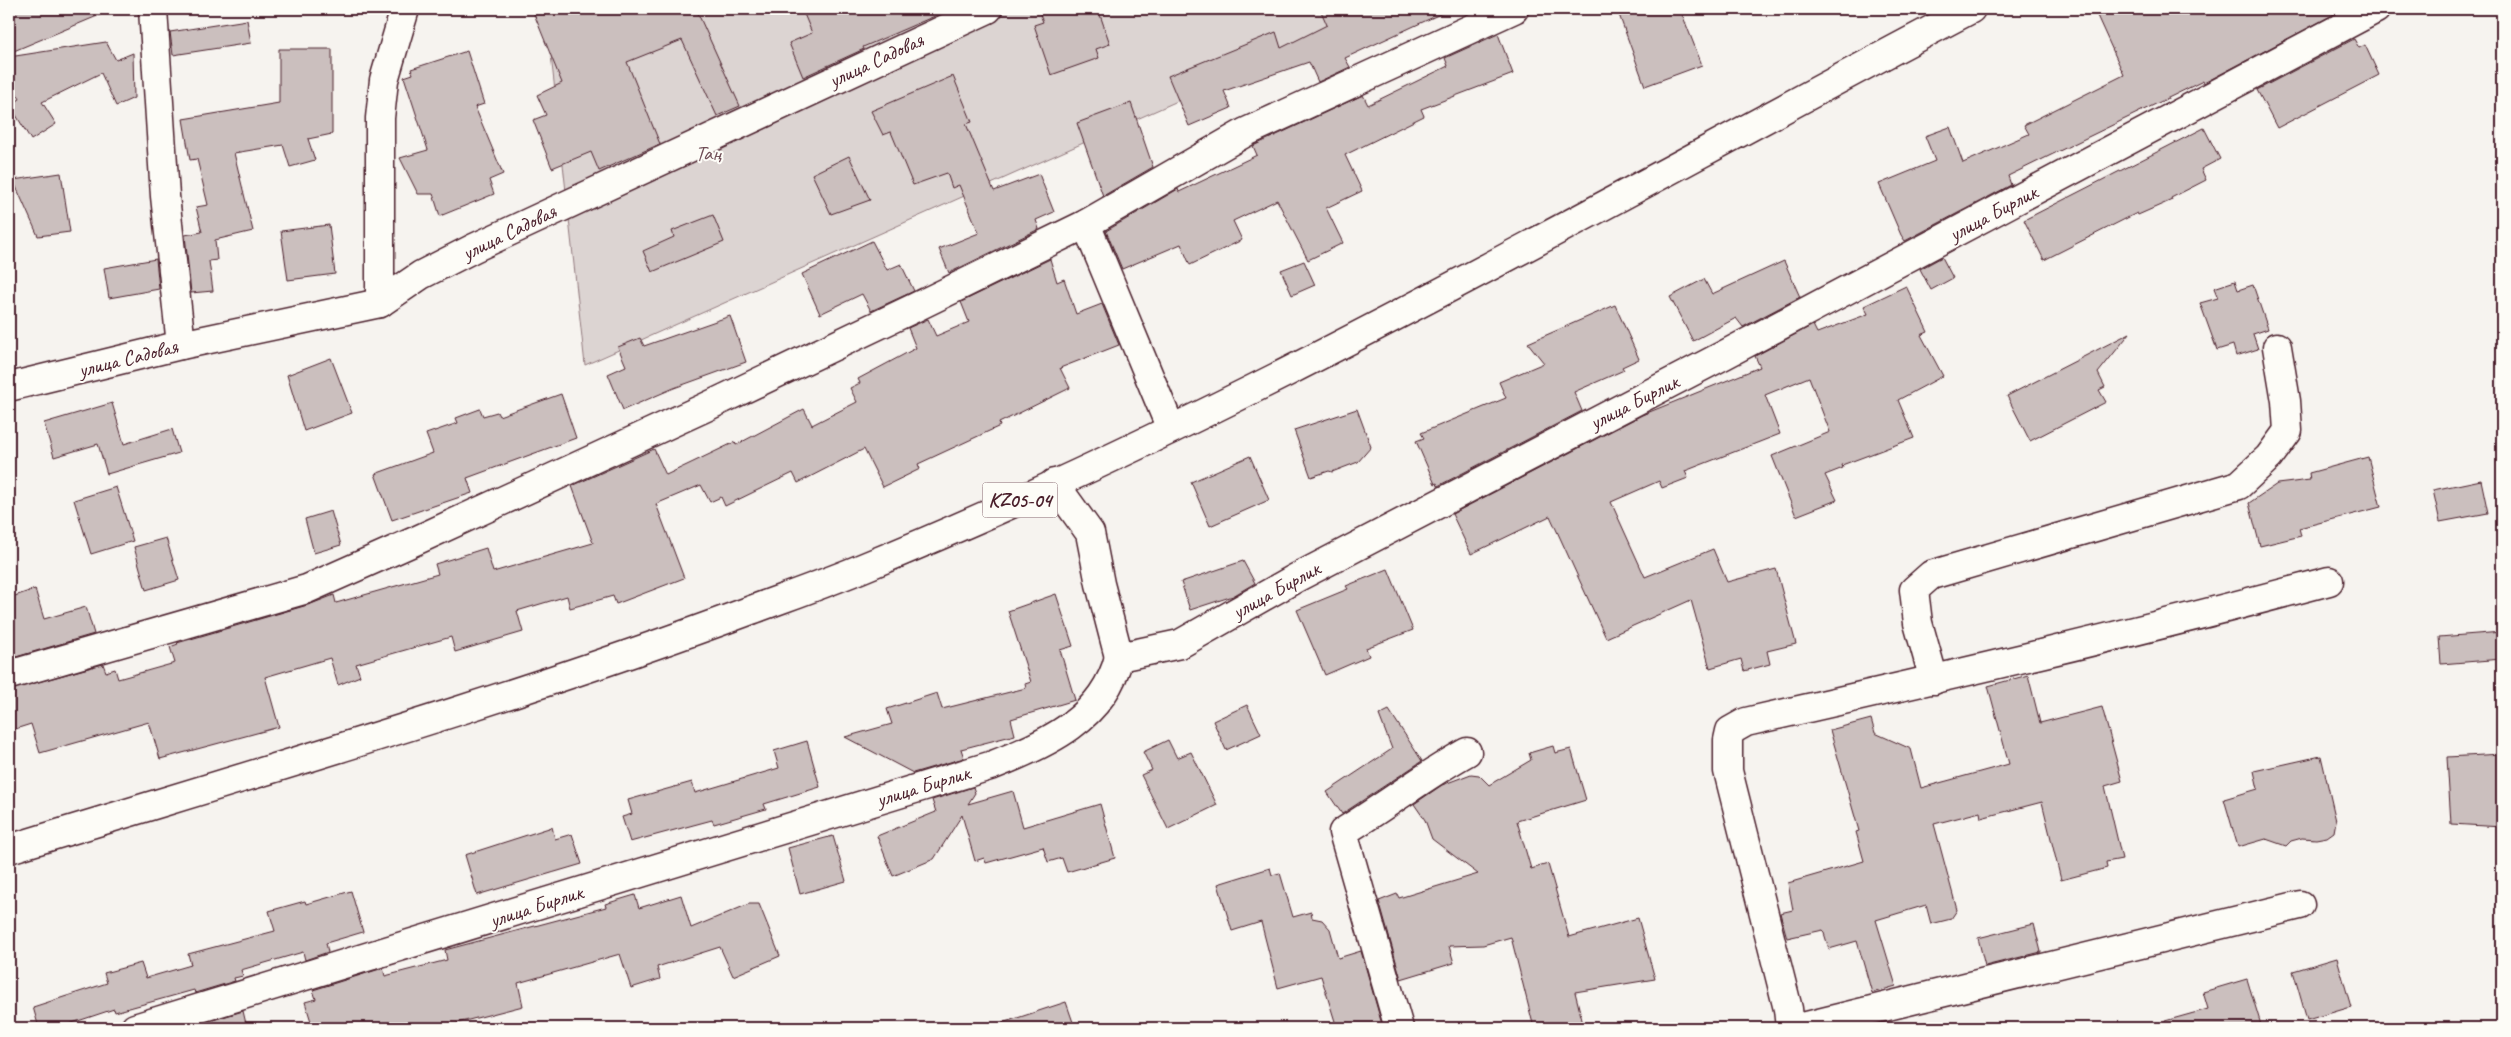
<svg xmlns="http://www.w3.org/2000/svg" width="2511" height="1037" viewBox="0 0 2511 1037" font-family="Caveat,sans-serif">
  <rect width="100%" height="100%" fill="#f6f3ef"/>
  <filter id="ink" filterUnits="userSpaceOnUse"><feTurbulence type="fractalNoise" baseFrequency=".02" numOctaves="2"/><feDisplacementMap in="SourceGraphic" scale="10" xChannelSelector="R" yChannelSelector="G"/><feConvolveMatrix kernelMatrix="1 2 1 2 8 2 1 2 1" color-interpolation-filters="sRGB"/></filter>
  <g filter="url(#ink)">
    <polygon fill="#dcd4d2" stroke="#937a7e" points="546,9 1384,9 585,365"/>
    <g fill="#cbbfbe" stroke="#4a1f2b">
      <polygon points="9,9 114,9 9,53"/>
      <polygon points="532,9 696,9 740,106 717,116 682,40 627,62 660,144 599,171 591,152 552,168 533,120 546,115 537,95 562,83"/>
      <polygon points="802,9 951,9 863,47 864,49 803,77 789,43 812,33"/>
      <polygon points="1038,9 1098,9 1110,44 1096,49 1099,58 1051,75 1034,25 1043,22"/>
      <polygon points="1320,9 1451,9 1345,58 1350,67 1318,82 1309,62 1224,91 1231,108 1189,126 1168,76 1276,32 1281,48 1327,25"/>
      <polygon points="1617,9 1680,9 1702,65 1645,86"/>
      <polygon points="2094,9 2339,9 2340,11 2204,83 2203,81 2008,176 2011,185 1905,241 1901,235 1879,184 1935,161 1925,136 1950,127 1963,163 2029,134 2024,125 2124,75"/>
      <polygon points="247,20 251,43 173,55 170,32"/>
      <polygon points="1498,34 1513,74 1421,109 1424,116 1345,155 1362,191 1326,208 1343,243 1308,260 1277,200 1233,221 1242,240 1190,265 1181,244 1122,269 1106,231 1178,189 1179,192 1257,155 1253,146 1363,95 1368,105 1448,66 1445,58"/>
      <polygon points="2354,39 2359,48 2365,45 2379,75 2277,128 2257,90"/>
      <polygon points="106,42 116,60 133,53 134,98 116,106 101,73 42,102 56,124 31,140 10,105 20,99 9,80 9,57"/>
      <polygon points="279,49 332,49 332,134 308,139 315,160 290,167 283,145 234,153 253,231 215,240 217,260 209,261 213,291 191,293 185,235 202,232 196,207 208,205 197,159 190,160 183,119 279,103"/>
      <polygon points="467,51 484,104 475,107 503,174 489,180 494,194 440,216 433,194 418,194 400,158 428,150 404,77 413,74 411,69"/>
      <polygon points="953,76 972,122 966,124 994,191 1039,174 1054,212 1036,220 1039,229 949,273 939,249 979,233 959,185 952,188 947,173 913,185 891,132 883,135 871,111"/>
      <polygon points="1131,103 1153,167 1103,196 1077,123"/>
      <polygon points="2204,128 2220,159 2201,169 2206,180 2171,198 2172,200 2138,215 2137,213 2044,260 2024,220"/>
      <polygon points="849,156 870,200 831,214 812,174"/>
      <polygon points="61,173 70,232 38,236 13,180"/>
      <polygon points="713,215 724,242 652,272 643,251 674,237 672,231"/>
      <polygon points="329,225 335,274 288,280 281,231"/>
      <polygon points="872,241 887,270 901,264 914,291 871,311 862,294 820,314 802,274"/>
      <polygon points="1942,257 1953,278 1931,290 1920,269"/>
      <polygon points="156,259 159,289 109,298 104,268"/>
      <polygon points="1050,259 1057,282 1064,279 1076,314 1102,304 1119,345 1060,368 1070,388 999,423 1000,426 918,464 920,469 883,487 864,449 798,483 793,473 725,506 721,497 710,502 701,485 656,504 684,578 616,604 613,596 570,608 567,596 517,611 523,632 455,652 451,637 356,664 360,676 338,685 330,658 265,677 279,727 160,759 149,722 40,753 31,724 9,731 9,690 103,664 106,672 115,669 118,679 175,663 170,647 178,644 177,643 311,604 334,595 336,603 438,574 435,564 486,548 493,572 593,543 572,486 654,449 666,475 735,442 736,445 804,409 812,425 857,402 850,388 860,383 858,379 916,348 908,328 928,319 936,336 969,322 961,302"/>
      <polygon points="1304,261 1315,285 1292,295 1281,270"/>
      <polygon points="1784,261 1800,297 1743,327 1736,318 1693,341 1670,297 1704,279 1712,294"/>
      <polygon points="2235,281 2238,290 2253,285 2268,329 2253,334 2258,349 2236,356 2233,345 2217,350 2200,303 2218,298 2214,288"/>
      <polygon points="1906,286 1928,332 1921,335 1943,376 1898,400 1914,438 1842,465 1843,468 1825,475 1837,500 1796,516 1772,456 1830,432 1809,377 1765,395 1780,434 1685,471 1688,478 1662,488 1659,481 1611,502 1645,577 1713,549 1727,582 1776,569 1796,644 1767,651 1770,664 1744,671 1741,659 1710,668 1691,600 1606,638 1550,516 1471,554 1452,514 1642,415 1760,367 1755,356 1813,325 1817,333 1868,314 1864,306"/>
      <polygon points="1615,305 1639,359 1622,367 1624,370 1574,392 1582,411 1438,486 1437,483 1435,484 1416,441 1424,438 1421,433 1506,398 1499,382 1544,363 1528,343"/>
      <polygon points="730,316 746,362 674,388 623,410 608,374 626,366 618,347 640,338 644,346"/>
      <polygon points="2130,333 2098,373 2105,387 2099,390 2106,402 2030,441 2007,396"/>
      <polygon points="331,358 352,413 304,431 287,375"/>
      <polygon points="561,394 576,438 467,478 472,493 392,520 375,474 433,453 426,434 458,423 456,418 480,409 483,416 497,412 499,416"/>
      <polygon points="112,403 124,444 172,429 179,453 107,474 98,444 54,457 44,423"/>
      <polygon points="1357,409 1371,447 1358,462 1332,472 1329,471 1311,477 1294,430"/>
      <polygon points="1250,456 1269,500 1210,526 1191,482"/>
      <polygon points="2368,457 2381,507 2299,528 2301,536 2260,546 2249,503 2277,484 2310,480 2309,473"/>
      <polygon points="2481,480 2488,513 2440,522 2433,490"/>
      <polygon points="116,487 133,541 91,554 74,500"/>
      <polygon points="331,511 341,545 314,553 305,519"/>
      <polygon points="166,538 179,580 146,590 134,547"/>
      <polygon points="1243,561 1255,583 1233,596 1190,610 1181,582"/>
      <polygon points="1388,569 1413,630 1366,648 1369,656 1325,675 1297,610 1348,589 1346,586"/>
      <polygon points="35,589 44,619 86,607 94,634 9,659 9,598"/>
      <polygon points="1056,594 1073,646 1060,650 1075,700 1011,719 1015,735 961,749 964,758 913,773 845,737 892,724 887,709 937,693 942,709 1026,688 1025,684 1031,682 1008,611"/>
      <polygon points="2502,632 2502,659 2441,664 2439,637"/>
      <polygon points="2028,675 2040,723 2102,707 2122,781 2105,786 2122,859 2106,862 2107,868 2061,880 2042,802 1981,818 1980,812 1934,824 1957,910 1951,919 1931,924 1926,905 1876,920 1896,986 1872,993 1857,941 1829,949 1823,930 1787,938 1780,913 1793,910 1788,883 1864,861 1856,832 1859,831 1830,730 1871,719 1875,733 1911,749 1921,788 2009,764 1988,686"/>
      <polygon points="1247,705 1261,734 1226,750 1213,721"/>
      <polygon points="1389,710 1422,761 1342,814 1327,792 1392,749 1379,715"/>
      <polygon points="1168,740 1177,758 1191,752 1217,805 1168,829 1141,775 1152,770 1143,752"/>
      <polygon points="807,741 820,787 764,804 766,809 714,824 712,820 630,842 622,817 632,814 628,800 692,782 695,793 779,768 774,751"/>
      <polygon points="1553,746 1555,753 1571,749 1586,800 1517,821 1531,869 1548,864 1569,937 1638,918 1655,979 1575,992 1584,1028 1534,1028 1511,937 1483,945 1449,946 1454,963 1401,979 1379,901 1397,894 1399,898 1478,874 1432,839 1425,820 1414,804 1442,785 1471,774 1479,775 1489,785 1531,760 1529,753"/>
      <polygon points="2502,754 2502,827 2451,824 2447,757"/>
      <polygon points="2321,756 2336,821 2334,832 2327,837 2316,839 2302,838 2291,841 2286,846 2266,839 2238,847 2224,799 2258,789 2254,771"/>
      <polygon points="973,787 975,793 968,804 1013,791 1023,827 1100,804 1115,858 1067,872 1062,858 1048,862 1043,847 986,863 984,858 975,861 962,815 934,859 893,876 877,836 936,812 932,800"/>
      <polygon points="552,827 555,839 572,834 582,864 477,895 465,855"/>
      <polygon points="833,836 846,881 800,894 788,848"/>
      <polygon points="1270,868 1272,875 1280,873 1293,917 1311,912 1312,918 1322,920 1330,929 1338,958 1361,951 1383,1028 1337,1028 1321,976 1278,988 1261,922 1232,931 1218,884"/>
      <polygon points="351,891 363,932 326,943 328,952 305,960 303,952 241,970 243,976 234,978 235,981 195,993 194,990 115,1012 114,1009 57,1028 39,1028 33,1007 107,983 104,973 141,963 146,978 191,965 188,954 275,931 269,911 305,901 306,904"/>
      <polygon points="635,895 639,908 681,895 691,928 749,904 759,904 780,956 733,976 720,947 657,967 660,979 631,988 620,954 518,983 523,1006 457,1023 458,1028 313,1028 305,1002 316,999 313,990 383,968 385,976 447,960 445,950 606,907 605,904"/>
      <polygon points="2034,924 2041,952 1985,966 1978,938"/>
      <polygon points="2337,958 2351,1007 2307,1020 2293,971"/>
      <polygon points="2247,979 2262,1028 2166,1028 2165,1021 2208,1009 2203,992"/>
      <polygon points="1066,1002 1075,1028 1003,1028 1002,1023"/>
      <polygon points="243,1011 247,1028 205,1028 203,1023"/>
    </g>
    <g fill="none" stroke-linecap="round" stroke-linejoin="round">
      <g stroke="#4a1f2b" stroke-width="31">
        <g id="minor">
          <polyline points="153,9 165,196 181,345"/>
          <polyline points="1086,224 1171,429"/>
          <polyline points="380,303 380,118 384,80 405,9"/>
          <polyline points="9,387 181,345 380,303 421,275 474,248 988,9"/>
          <polyline points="1054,483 1090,533 1100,584 1119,657"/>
          <polyline points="9,675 307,589 415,541 704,408 914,308 1086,224 1246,132 1514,9"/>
          <polyline points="1934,680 1918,623 1914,590 1931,575 2239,485 2269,457 2288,431 2286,401 2277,347"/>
          <path d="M135 1028 993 765C1047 744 1104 718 1119 657L1180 644 1296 578 1724 355 2376 9"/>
          <path d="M1399 1028 1343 832C1386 806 1424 776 1467 752"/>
          <path d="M1790 1028 1788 1009 1728 771V740L1730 731 1746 722C1941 678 2136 633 2329 581"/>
          <polyline points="1798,1028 2300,905"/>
        </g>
      </g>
      <g stroke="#4a1f2b" stroke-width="31">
        <path id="major" d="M9 849C256 773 504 702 746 612 786 597 827 583 867 566 1250 409 1605 201 1971 9"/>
      </g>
      <use href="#minor" stroke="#fdfcf7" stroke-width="28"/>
      <use href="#major" stroke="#fdfcf7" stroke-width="28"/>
    </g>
  </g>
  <g text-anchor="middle" stroke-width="4" stroke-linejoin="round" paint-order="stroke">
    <rect fill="#fdfcf7" stroke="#806168" stroke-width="1" x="982.5" y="482.5" width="75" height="35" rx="4"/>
    <g font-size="20" font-weight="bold" fill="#4a1f2b">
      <text x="1020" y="507">KZ05-04</text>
    </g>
    <g font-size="21" fill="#4a1f2b" stroke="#fdfcf7">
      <text transform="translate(876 60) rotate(-25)" y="7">улица Садовая</text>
      <text transform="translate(1993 213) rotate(-28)" y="7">улица Бирлик</text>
      <text transform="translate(509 232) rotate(-26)" y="7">улица Садовая</text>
      <text transform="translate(128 358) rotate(-14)" y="7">улица Садовая</text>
      <text transform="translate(1634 402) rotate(-27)" y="7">улица Бирлик</text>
      <text transform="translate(1276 590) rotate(-29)" y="7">улица Бирлик</text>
      <text transform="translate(923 786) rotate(-17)" y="7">улица Бирлик</text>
      <text transform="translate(536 906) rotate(-18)" y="7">улица Бирлик</text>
    </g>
    <g font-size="21" fill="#6e4c55" stroke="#fdfcf7">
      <text x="708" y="160">Таң</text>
    </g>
  </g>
  <rect width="2511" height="1037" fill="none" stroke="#fdfcf7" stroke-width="30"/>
  <rect x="15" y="15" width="2481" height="1007" fill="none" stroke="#4a1f2b" stroke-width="2" filter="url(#ink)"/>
</svg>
